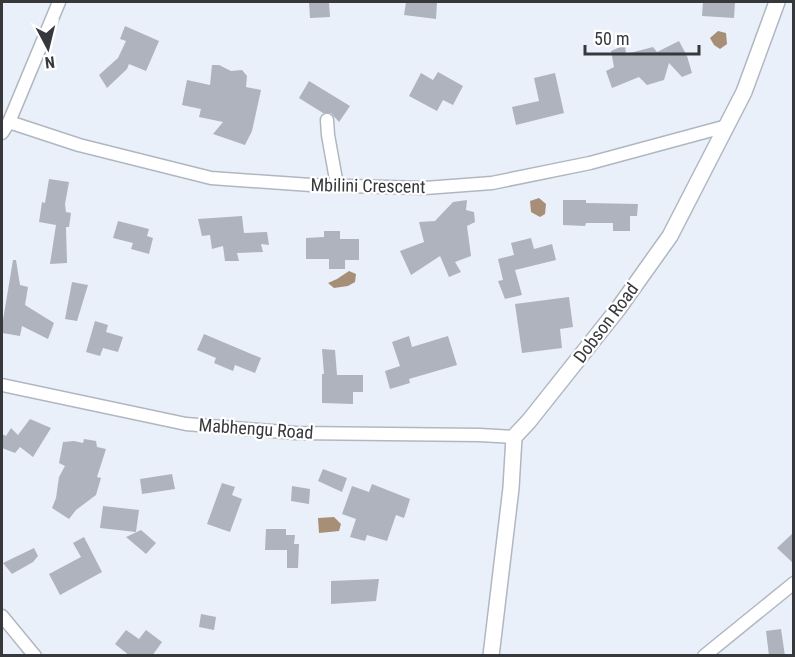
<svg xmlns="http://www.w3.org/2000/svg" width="795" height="657" viewBox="0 0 795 657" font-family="'Roboto Condensed',sans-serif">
  <rect width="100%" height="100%" fill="#eaf0fa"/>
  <g fill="#a68e77">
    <polygon points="718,31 726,33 727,44 720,49 714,45 710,38"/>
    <polygon points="539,198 546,204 545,214 540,217 531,212 530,201"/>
    <polygon points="349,271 356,274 355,282 348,286 334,288 328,283 337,279"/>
    <polygon points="334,517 341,524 339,531 319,533 318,518"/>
  </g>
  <g fill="#aeb3bd">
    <polygon points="309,2 329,2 330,17 310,18"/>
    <polygon points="406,2 437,2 436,19 404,15"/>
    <polygon points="703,2 735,2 734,18 702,16"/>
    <polygon points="125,26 159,41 146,71 129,64 127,69 107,88 99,75 118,58 126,41 120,39"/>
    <polygon points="679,41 687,56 692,73 682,77 669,63 664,80 647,85 639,77 612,88 606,71 614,67 611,51 625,45 626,54 653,47 657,52"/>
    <polygon points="212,65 219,65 231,71 242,70 247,76 246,87 261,90 252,131 245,145 213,134 223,122 199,117 201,109 182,105 187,80 210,85"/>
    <polygon points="438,72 463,86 453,105 443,100 437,111 409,96 421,73 433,80"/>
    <polygon points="555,73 564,113 516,125 512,107 539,101 534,78"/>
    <polygon points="309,81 350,106 339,122 331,113 323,113 299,98"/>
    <polygon points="49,179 69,182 65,204 66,212 71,213 69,227 66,227 67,263 50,264 56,225 39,222 42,202 45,203"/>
    <polygon points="467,200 466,210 474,212 475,222 467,226 471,256 455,262 461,272 449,277 440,256 411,275 400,251 424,242 419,222 435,221 453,202"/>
    <polygon points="563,200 586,200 586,203 638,204 637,216 630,216 630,231 613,231 613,223 586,223 585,226 563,225"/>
    <polygon points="242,216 244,233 267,232 269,245 261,244 263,252 237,253 239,261 225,261 223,246 212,249 210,235 202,236 198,219"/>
    <polygon points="118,221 149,229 147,236 153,238 149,254 131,249 133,243 113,238"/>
    <polygon points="324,231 340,231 340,239 359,239 359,260 345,260 345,269 329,269 329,259 306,259 306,238 324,237"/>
    <polygon points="531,238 534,249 552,244 556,260 515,270 522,295 505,299 498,281 503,280 498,259 514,255 511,243"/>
    <polygon points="13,260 16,260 20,285 28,287 25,305 54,323 48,339 22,326 20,336 2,333 2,320 3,320"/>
    <polygon points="72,282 88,285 77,321 65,319"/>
    <polygon points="569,297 573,327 560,329 562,348 522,353 515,304"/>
    <polygon points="95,321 108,325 106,332 123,337 118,352 103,348 100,356 86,352"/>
    <polygon points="204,334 261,358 255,373 235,365 233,371 214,363 216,358 197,350"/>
    <polygon points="409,336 412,347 448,336 457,365 409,379 410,383 390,389 385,371 400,366 392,342"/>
    <polygon points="322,349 335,350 337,375 363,375 363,392 353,392 353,404 322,403 322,374 324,374"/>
    <polygon points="30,419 51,428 33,457 20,447 15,453 2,448 2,434 6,436 11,428 18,435"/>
    <polygon points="84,439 96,441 97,447 106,449 97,477 101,478 96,495 76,510 69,519 52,508 56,498 59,477 65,466 59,463 63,442 74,441 83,443"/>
    <polygon points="323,469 347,478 342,492 318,481"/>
    <polygon points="172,474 175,489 142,494 140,479"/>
    <polygon points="222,483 235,487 232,495 242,499 230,532 207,524"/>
    <polygon points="372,484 410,499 404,518 396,515 387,541 367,535 365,541 350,537 356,519 342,514 352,486 369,492"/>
    <polygon points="292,486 310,489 309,504 291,501"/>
    <polygon points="103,506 139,510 136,532 100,528"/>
    <polygon points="266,529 286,529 286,535 295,535 294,544 299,544 298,568 287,568 287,550 265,550"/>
    <polygon points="141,530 156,543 146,554 126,537"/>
    <polygon points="794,532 794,564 777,548"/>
    <polygon points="84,537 102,572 60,595 49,574 81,557 73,543"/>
    <polygon points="34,548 38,556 33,562 12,574 3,563"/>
    <polygon points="379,579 376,601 331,604 331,581"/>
    <polygon points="201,614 216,617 214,630 199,627"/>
    <polygon points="781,629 785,656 769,656 766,631"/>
    <polygon points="126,630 139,639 146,630 162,642 152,656 130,656 115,644"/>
  </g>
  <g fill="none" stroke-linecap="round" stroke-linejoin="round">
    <g stroke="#b1b7c1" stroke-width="15">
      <g id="minor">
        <polyline points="327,120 328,135 337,185"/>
        <polyline points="9,122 79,145 211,178 311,185 425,188 492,183 590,163 727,126"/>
        <polyline points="2,133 9,122 59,2"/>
        <polyline points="2,385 186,424 296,433 480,435 514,437"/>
        <polyline points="2,616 35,656"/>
        <polyline points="704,656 794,583"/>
      </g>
    </g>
    <g stroke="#b1b7c1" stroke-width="18">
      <polyline id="tertiary" points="491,656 511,488 514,437 529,421 618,309 670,236 744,92 777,2"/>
    </g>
    <use href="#minor" stroke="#fff" stroke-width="12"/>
    <use href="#tertiary" stroke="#fff" stroke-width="15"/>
  </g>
  <g text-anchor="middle" stroke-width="4.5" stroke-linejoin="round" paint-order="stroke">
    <g font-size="18" fill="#36383c" stroke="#fff">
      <text transform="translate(368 186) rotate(1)" y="6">Mbilini Crescent</text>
      <text transform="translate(606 323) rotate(-53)" y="6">Dobson Road</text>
      <text transform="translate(256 429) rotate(4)" y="6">Mabhengu Road</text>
    </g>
  </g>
  <rect width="795" height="657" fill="none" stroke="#36383c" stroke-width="6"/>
  <g transform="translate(48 48) rotate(173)" stroke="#ffffff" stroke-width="4.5" paint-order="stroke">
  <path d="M0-4.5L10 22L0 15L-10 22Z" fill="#36383c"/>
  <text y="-9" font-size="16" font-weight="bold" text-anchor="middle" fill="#36383c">N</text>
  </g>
  <path d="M585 45v9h114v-9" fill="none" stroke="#36383c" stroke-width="3"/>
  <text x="594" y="45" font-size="18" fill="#36383c" stroke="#ffffff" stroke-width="4.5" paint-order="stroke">50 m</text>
</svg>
